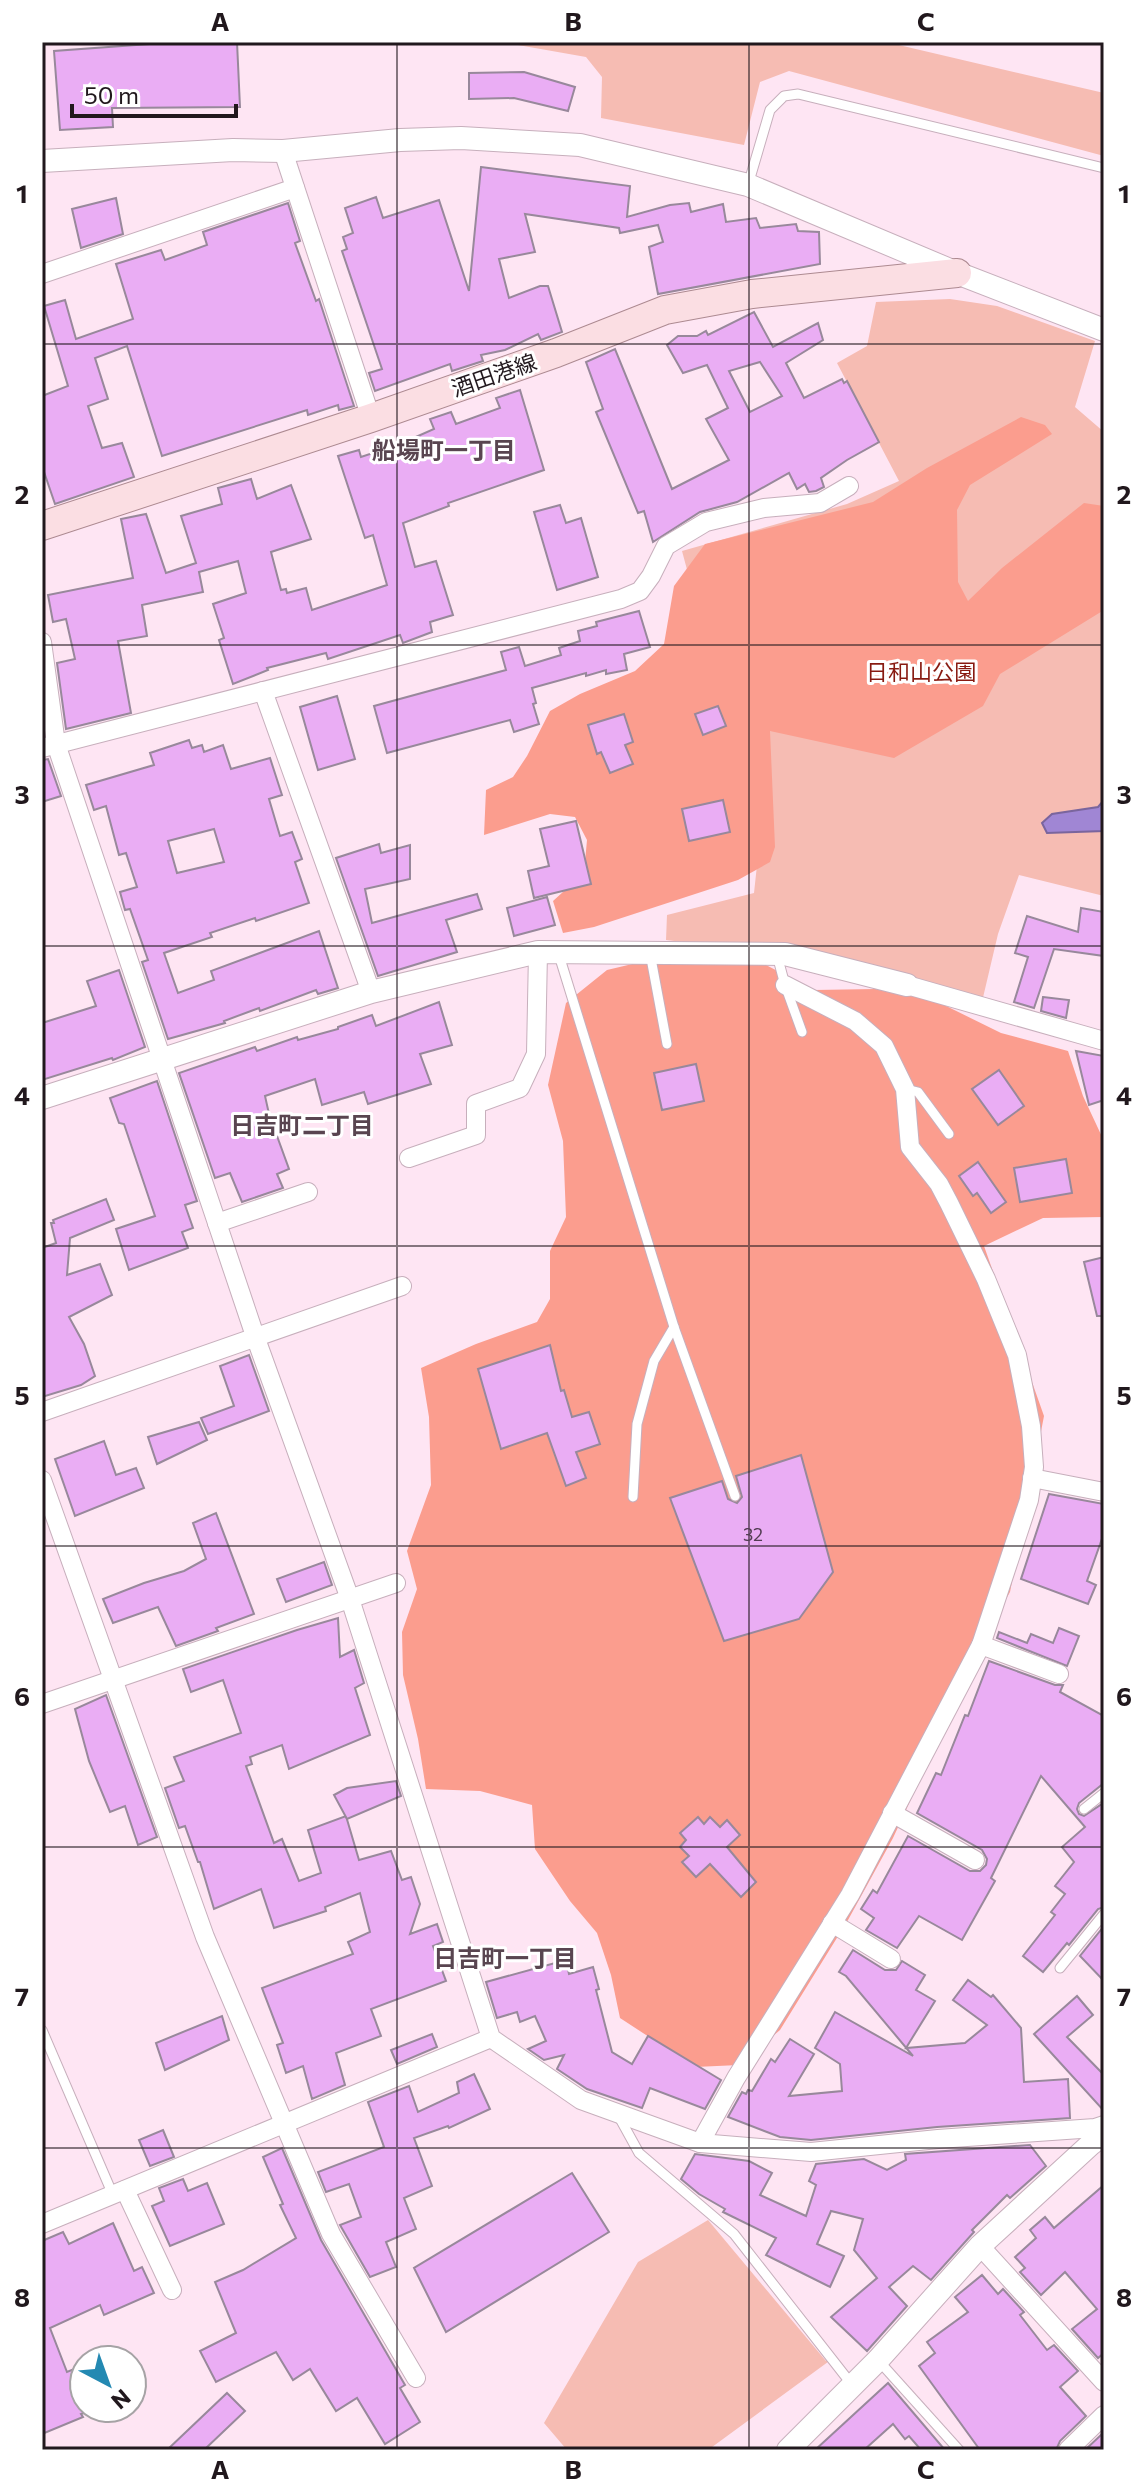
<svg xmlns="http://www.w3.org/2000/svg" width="1146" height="2492" viewBox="0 0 1146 2492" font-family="Commissioner,'Noto Sans JP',sans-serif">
  <rect width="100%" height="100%" fill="#fee5f3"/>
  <g fill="#f6bcb3">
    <polygon points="501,42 886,42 1104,93 1104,156 789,71 760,82 744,145 601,118 602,77 586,57"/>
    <polygon points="950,299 997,306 1095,341 1075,407 1104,432 1104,896 1019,875 998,934 981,1006 807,957 666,940 667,915 754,893 767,772 706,640 682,551 847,504 899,481 837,363 867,346 876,302"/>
    <polygon points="708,2220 826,2361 832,2359 708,2450 567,2450 544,2423 638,2262"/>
  </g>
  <g fill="#fb9d8e">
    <polygon points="1021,417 1045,425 1052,434 970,485 957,510 958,582 968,601 1002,568 1084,503 1104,506 1104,610 1000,674 983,706 894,758 770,731 775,847 770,862 738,880 594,927 563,933 553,901 584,873 587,840 575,817 550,814 484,835 486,790 513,777 527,756 550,711 580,694 635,671 664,644 674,586 705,544 873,502 927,468"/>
    <polygon points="717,956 766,965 814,990 876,989 936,1001 1001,1033 1068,1051 1083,1096 1104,1141 1104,1217 1043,1218 984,1246 1044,1416 1010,1592 960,1681 925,1769 893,1838 848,1920 780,2030 739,2065 695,2067 620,2018 611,1975 597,1933 570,1901 535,1849 532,1805 480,1791 426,1789 418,1739 403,1675 402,1632 417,1589 407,1551 431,1485 429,1417 421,1368 476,1344 537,1322 550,1299 550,1251 566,1217 563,1141 548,1085 566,1003 607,970 645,961"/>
  </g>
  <polygon fill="#a086d4" stroke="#7a659d" stroke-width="2" points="1104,800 1104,831 1047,833 1042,823 1052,814 1098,807"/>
  <g fill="#eaadf4" stroke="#98889b" stroke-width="2" fill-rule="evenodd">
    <polygon points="177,42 237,42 240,107 112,108 113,127 60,130 54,51"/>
    <polygon points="524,72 575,87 568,111 514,98 469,99 469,73"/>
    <polygon points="481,167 630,186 627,217 670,205 689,203 691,212 723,204 726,222 756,218 760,228 796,224 798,231 819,232 820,264 658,294 649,247 663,242 658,225 620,233 619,228 525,214 535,252 499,259 509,298 540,286 548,286 562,332 541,340 538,334 505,350 481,355 483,361 452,371 450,364 375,391 369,373 382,369 342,251 347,249 343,237 353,233 345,208 376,197 383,218 439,200 469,291"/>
    <polygon points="116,198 123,234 81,248 72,209"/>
    <polygon points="288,203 300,241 295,243 316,301 319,299 354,406 339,410 338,405 308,415 307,410 162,456 127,346 95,358 108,399 88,406 102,448 122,443 134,477 55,504 42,466 42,396 68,386 44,306 65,300 76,339 133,319 116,264 161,250 165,260 207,245 203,232"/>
    <path d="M754 312 773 347 818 323 823 340 786 363 804 398 842 379 844 383 847 381 879 442 847 460 821 478 824 487 816 491 809 492 805 484 797 489 789 473 737 502 700 512 653 542 644 511 638 513 596 412 603 409 586 362 615 349 672 489 729 460 706 419 728 408 707 365 683 373 667 345 678 336H697L706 331 708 335ZM760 362 782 396 750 412 729 371Z"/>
    <polygon points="520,390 544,470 448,503 449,506 403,523 415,567 436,561 453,615 430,622 432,632 403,643 400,635 328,659 326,653 267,668 268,670 233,684 219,640 224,638 213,604 246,593 238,561 199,572 203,592 142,605 147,636 118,641 131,713 66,729 57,663 75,659 66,619 53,622 48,595 133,578 121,519 146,514 166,573 196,563 181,516 222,504 218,488 251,479 257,499 291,485 311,539 271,552 281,590 286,589 287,593 306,588 312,610 387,585 373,535 365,538 338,456 359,450 361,457 400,444 434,429 430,419 451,412 456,424 500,408 496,398"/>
    <polygon points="560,505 566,523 581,518 598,577 557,590 534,512"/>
    <polygon points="639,611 650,647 624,654 627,670 606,674 606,670 586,676 586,673 532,688 536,703 533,704 539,724 514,732 510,720 387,753 374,706 506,670 501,652 519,647 525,666 561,655 559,648 580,641 578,631 597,626 596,622"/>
    <polygon points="337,696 355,759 318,770 300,707"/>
    <polygon points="718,706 726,726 703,735 695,714"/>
    <polygon points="624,714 633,742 625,745 633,764 610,773 601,752 597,754 588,725"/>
    <path d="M189 740 192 748 202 745 204 752 223 745 231 769 270 758 282 795 269 799 280 836 292 832 302 859 295 862 309 903 256 921 255 918 210 933 212 937 164 953 178 993 214 980 211 971 319 931 338 988 318 994 316 990 260 1011 259 1008 224 1021 225 1023 168 1039 142 962 148 960 130 909 125 910 120 892 137 887 126 853 119 855 106 806 94 810 86 785 154 765 150 753ZM214 829 224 862 177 873 168 841Z"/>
    <polygon points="48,759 61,796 42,802 42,760"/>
    <polygon points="723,800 730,832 689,841 682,809"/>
    <polygon points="576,821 591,884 534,898 528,871 549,866 540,829"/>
    <polygon points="379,844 381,853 410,845 410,879 365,889 372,923 477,894 482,909 446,920 457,952 378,976 336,858"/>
    <polygon points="547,897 555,925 514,936 507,908"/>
    <polygon points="1081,908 1104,912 1104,956 1054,949 1034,1008 1014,1002 1028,957 1015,953 1027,916 1078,932"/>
    <polygon points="119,970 145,1047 113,1060 112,1058 42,1080 42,1023 96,1006 87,981"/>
    <polygon points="1043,997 1069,1000 1066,1018 1041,1011"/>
    <polygon points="439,1002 452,1045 420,1054 431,1084 368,1104 364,1092 322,1105 315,1079 265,1096 269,1114 289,1169 277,1174 283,1188 242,1202 230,1173 215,1178 179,1073 255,1047 257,1051 297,1037 298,1040 338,1029 338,1027 372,1015 376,1026"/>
    <polygon points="1076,1051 1104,1056 1104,1100 1089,1105"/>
    <polygon points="696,1064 704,1101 662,1110 654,1073"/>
    <polygon points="999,1070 1024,1106 998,1125 972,1089"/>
    <polygon points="157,1081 197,1201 185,1205 193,1228 182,1232 188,1248 129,1270 116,1229 155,1216 124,1124 119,1123 110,1098"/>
    <polygon points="1066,1159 1072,1193 1020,1202 1014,1168"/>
    <polygon points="978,1162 1006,1202 991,1213 977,1193 973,1196 959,1176"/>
    <polygon points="106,1199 114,1220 70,1238 67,1275 100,1264 112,1295 69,1317 84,1344 95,1376 81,1385 42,1397 42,1248 56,1243 51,1223 54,1223 53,1220"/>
    <polygon points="1104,1257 1104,1316 1097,1316 1084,1262"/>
    <polygon points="550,1345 561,1391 564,1390 572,1417 589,1412 600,1444 576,1452 586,1478 566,1486 547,1433 501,1449 478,1369"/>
    <polygon points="249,1355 269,1411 208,1434 201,1418 234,1406 220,1366"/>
    <polygon points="199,1422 207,1440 157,1464 148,1437"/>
    <polygon points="104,1441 116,1475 136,1468 144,1488 75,1516 55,1459"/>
    <polygon points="801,1455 833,1572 799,1619 724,1641 670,1498 722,1481 728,1499 737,1503 742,1497 736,1476"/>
    <polygon points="1049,1494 1104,1504 1104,1533 1087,1581 1096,1585 1088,1604 1021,1579"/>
    <polygon points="216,1513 254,1614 216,1628 218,1631 176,1646 158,1607 113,1623 103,1599 144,1583 184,1571 206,1559 193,1523"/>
    <polygon points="324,1562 332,1585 286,1602 277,1579"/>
    <polygon points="338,1618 340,1657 354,1650 364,1683 355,1688 370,1735 289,1769 282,1745 250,1757 252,1764 246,1766 274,1843 282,1839 299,1881 321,1873 308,1830 346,1816 359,1860 391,1851 402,1880 411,1877 420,1904 410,1934 437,1924 443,1942 433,1946 446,1981 371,2009 381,2036 336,2053 345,2085 312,2099 303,2066 286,2073 277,2045 283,2043 262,1988 353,1954 348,1942 370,1932 360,1893 325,1907 326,1911 274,1928 261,1889 214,1909 200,1862 198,1862 185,1826 179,1828 165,1788 184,1781 174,1757 241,1733 223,1680 191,1692 183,1669 297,1630"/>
    <polygon points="1059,1628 1079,1636 1067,1666 997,1638 999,1632 1027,1643 1031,1634 1053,1643"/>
    <polygon points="989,1661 1055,1685 1063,1685 1060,1692 1104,1716 1104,1783 1079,1803 1077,1809 1079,1814 1084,1816 1102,1804 1104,1807 1104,1907 1098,1909 1069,1945 1067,1943 1043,1972 1023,1956 1055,1915 1051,1912 1065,1894 1055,1886 1074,1862 1062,1847 1085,1827 1041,1776 991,1878 995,1881 962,1940 919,1916 897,1948 866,1930 874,1918 861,1909 873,1890 877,1893 908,1836 970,1871 980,1871 986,1865 987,1859 982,1850 917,1813 936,1773 941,1775 965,1715 968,1716"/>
    <polygon points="106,1695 157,1837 138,1845 125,1806 110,1812 89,1761 75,1709"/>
    <polygon points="396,1781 401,1796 347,1819 334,1795 347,1788"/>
    <polygon points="698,1817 704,1824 710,1817 720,1827 727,1820 740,1835 727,1847 756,1882 741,1897 710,1864 696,1877 682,1862 689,1856 680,1847 686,1840 680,1833"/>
    <polygon points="1104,1926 1104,1981 1080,1956"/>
    <polygon points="853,1950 885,1970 896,1970 902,1961 925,1975 916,1990 935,2001 906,2048 965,2043 987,2025 953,2000 968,1980 991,1997 993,1995 1021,2028 1024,2082 1068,2079 1070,2118 937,2127 811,2140 780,2137 728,2117 742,2092 746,2094 748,2090 752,2091 771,2059 775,2062 790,2039 814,2054 789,2096 842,2091 840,2064 815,2048 835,2012 913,2056 846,1976 839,1972"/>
    <polygon points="566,1960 569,1974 593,1967 599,1989 596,1990 612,2052 632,2064 648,2036 721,2080 705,2109 650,2088 642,2108 587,2089 557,2069 564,2055 544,2060 528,2049 546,2041 535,2016 520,2022 517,2012 497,2018 486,1982"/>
    <polygon points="1077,1996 1093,2015 1067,2037 1104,2075 1104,2111 1034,2034"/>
    <polygon points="222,2016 229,2040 165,2070 156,2043"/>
    <polygon points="432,2034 437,2047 397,2064 391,2050"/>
    <polygon points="474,2074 490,2109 449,2128 448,2126 414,2138 432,2186 404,2198 416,2229 386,2242 396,2267 370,2277 340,2225 361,2217 349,2184 326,2192 318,2172 384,2147 368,2102 409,2086 418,2112 459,2093 457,2082"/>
    <polygon points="163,2130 174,2157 150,2166 139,2140"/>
    <polygon points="1030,2145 1046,2166 1010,2198 1007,2195 972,2230 974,2232 931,2280 913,2266 889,2287 907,2306 867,2351 831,2317 877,2278 854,2250 863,2219 831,2211 817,2244 844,2256 830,2287 766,2255 776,2238 723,2212 725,2209 699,2194 681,2179 695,2154 749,2161 772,2173 760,2195 806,2216 816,2185 809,2181 816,2164 864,2159 887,2170 906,2160 905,2154"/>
    <polygon points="282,2148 321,2240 405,2385 400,2388 420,2422 385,2444 357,2398 336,2411 310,2369 293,2380 276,2352 216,2382 200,2351 236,2333 215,2282 243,2270 296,2238 280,2205 283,2204 263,2157"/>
    <polygon points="572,2173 609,2232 446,2332 414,2268"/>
    <polygon points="183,2179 188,2191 207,2183 224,2224 170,2246 152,2206 164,2201 159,2188"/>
    <polygon points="1104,2185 1104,2353 1098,2358 1072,2329 1097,2309 1065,2272 1041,2295 1020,2272 1025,2268 1015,2257 1036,2238 1030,2230 1045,2217 1054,2228"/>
    <polygon points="113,2223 134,2271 142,2267 154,2293 104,2315 100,2305 50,2328 67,2372 84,2365 84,2413 81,2414 83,2417 42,2434 42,2241 63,2232 69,2244"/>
    <polygon points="982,2275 998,2294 1003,2289 1024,2312 1020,2315 1047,2350 1054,2345 1078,2371 1060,2387 1086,2416 1060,2441 1056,2450 980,2450 919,2366 935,2353 927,2342 968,2312 955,2297"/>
    <polygon points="888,2383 945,2450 921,2450 909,2436 905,2439 893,2424 864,2450 815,2450"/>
    <polygon points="227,2393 245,2411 204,2450 167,2450"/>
    <polygon points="1102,2434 1104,2450 1085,2450"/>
  </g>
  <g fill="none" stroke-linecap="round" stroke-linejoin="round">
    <g stroke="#c7afbc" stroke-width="11">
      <g id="service">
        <polyline points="748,185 770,110 784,96 798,94 1104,168"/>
        <polyline points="558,952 674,1327 735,1496"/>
        <polyline points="650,953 667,1044"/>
        <polyline points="777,955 785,985 802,1032"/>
        <polyline points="906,1089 918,1092 949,1134"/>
        <polyline points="633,1497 637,1424 654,1361 674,1327"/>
        <polyline points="1084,1809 1104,1793"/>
        <polyline points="1060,1968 1104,1914"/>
        <polyline points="42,2030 113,2195"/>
        <polyline points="618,2115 639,2153 734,2234 853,2386"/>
        <polyline points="878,2360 959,2450"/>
      </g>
    </g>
    <g stroke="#c7afbc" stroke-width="20">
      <g id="minor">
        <polyline points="283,151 371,418"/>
        <polyline points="42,274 295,188"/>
        <polyline points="42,642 56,744 255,1336 350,1599 491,2038 581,2100 700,2143 811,2152 938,2139 1095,2128 1104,2125"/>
        <polyline points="263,691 371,992"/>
        <polyline points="42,748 621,599 640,591 651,576 666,546 706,522 764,508 820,503 849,486"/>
        <polyline points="907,985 1104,1041"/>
        <polyline points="409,1158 476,1135 476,1104 520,1088 536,1054 538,952"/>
        <polyline points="217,1223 308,1192"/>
        <polyline points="42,1412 402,1286"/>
        <polyline points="1032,1478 1104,1492"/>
        <polyline points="42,1480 205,1937 331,2234 416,2378"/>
        <polyline points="981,1645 1059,1674"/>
        <polyline points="42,1704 396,1583"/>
        <polyline points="892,1813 975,1860"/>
        <polyline points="832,1923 891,1959"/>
        <polyline points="700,2143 736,2078 850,1895 981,1645 1029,1500 1034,1467 1031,1426 1017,1355 986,1279 949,1203 939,1184 910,1147 905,1089 884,1046 855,1021 785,985"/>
        <polyline points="125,2190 172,2290"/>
        <polyline points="42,2224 491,2038"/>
        <polyline points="980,2246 1104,2382"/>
        <polyline points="1068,2450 1104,2415"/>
      </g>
    </g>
    <g stroke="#c7afbc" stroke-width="24">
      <g id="tertiary">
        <polyline points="42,161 233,150 283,151 400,140 461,138 580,145 748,185 957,273 1104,330"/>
        <polyline points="42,1098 371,992 538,952 785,954 907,985"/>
        <polyline points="788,2450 878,2360 980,2246 1091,2144 1104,2134"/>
      </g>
    </g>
    <g stroke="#ad8a91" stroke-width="30">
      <polyline id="primary" points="42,526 371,418 556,353 665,310 752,294 957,273"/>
    </g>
    <use href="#service" stroke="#fff" stroke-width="9"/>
    <use href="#minor" stroke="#fff" stroke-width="18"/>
    <use href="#tertiary" stroke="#fff" stroke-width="22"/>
    <use href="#primary" stroke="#fbdee3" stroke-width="28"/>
  </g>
  <path fill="none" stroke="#21181d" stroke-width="2" stroke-opacity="0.55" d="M397 42V2450M749 42V2450M42 344H1104M42 645H1104M42 946H1104M42 1246H1104M42 1546H1104M42 1847H1104M42 2148H1104"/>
  <g text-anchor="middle" stroke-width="6" stroke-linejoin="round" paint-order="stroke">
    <g font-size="18" fill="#533d53">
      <text x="753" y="1541">32</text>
    </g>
    <g font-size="22" fill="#21181d" stroke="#fff">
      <text transform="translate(494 375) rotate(-19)" y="8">酒田港線</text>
    </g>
    <g font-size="22" fill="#881a11" stroke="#fff">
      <text x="921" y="680">日和山公園</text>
    </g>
    <g font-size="24" font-weight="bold" fill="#594550" stroke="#fff">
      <text x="444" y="459">船場町一丁目</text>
      <text x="302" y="1134">日吉町二丁目</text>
      <text x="505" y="1967">日吉町一丁目</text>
    </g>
  </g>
  <rect width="1146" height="2492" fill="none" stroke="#ffffff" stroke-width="88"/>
  <g transform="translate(108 2384) rotate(139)"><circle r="38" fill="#ffffff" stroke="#a6a3a5" stroke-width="2"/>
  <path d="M0-6L14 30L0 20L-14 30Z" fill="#2489b2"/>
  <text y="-12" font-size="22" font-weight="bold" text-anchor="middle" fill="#21181d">N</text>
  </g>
  <path d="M72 104v12h164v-12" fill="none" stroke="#21181d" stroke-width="4"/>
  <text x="84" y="104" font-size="24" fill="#21181d" stroke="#ffffff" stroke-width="6" paint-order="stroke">50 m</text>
  <rect x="44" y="44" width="1058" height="2404" fill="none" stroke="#21181d" stroke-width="3"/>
  <g font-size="26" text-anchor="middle" font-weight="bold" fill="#21181d">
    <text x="220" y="31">A</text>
    <text x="573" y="31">B</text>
    <text x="926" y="31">C</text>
    <text x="22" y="203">1</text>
    <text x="1124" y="203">1</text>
    <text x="22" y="504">2</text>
    <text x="1124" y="504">2</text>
    <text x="22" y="804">3</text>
    <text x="1124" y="804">3</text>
    <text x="22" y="1105">4</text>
    <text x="1124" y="1105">4</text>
    <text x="22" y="1405">5</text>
    <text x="1124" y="1405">5</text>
    <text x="22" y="1706">6</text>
    <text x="1124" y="1706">6</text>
    <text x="22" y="2006">7</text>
    <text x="1124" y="2006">7</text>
    <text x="22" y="2307">8</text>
    <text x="1124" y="2307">8</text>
    <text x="220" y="2479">A</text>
    <text x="573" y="2479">B</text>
    <text x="926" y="2479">C</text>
  </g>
</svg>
